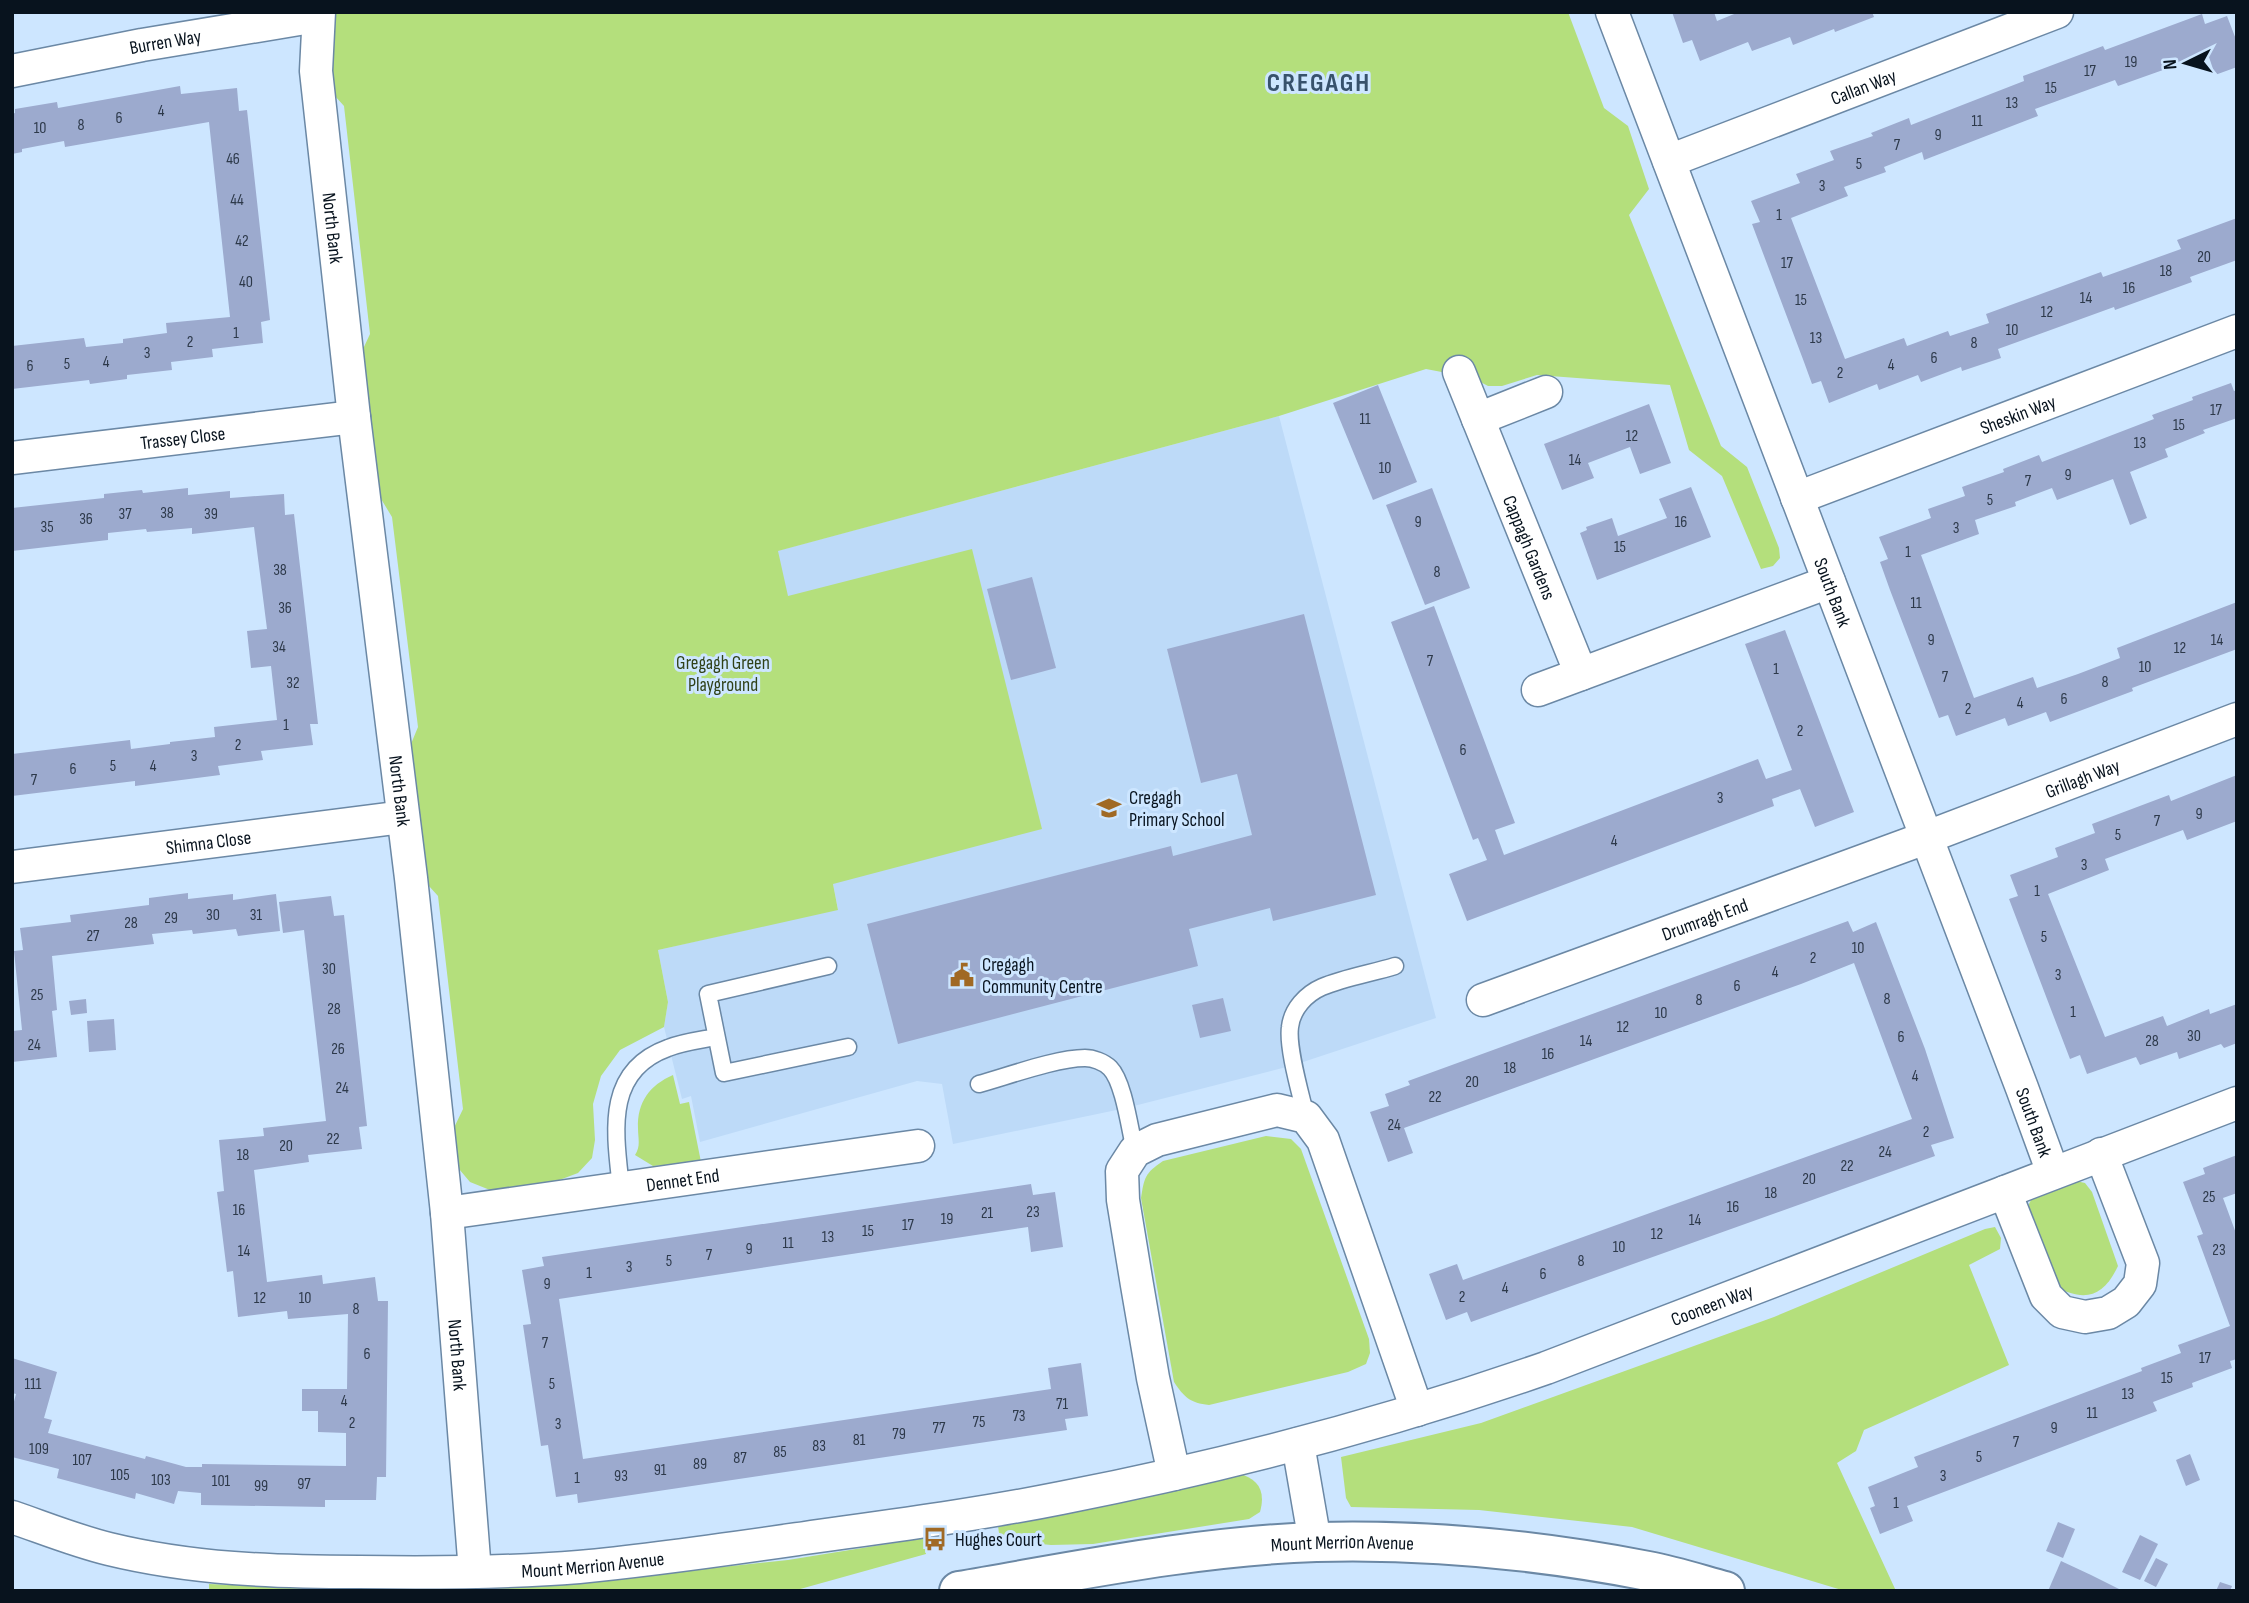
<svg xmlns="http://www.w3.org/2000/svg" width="2249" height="1603" viewBox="0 0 2249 1603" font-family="'Sofia Sans Condensed',sans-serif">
  <rect width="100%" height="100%" fill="#cde6ff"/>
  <polygon fill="#bddaf8" points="1279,416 1436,1018 1294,1065 1126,1108 953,1144 942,1084 917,1081 700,1142 691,1096 682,1099 664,1027 668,1002 658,950 838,909 833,884 820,736 777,551"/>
  <g fill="#b4df7c">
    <polygon points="336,12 1568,12 1604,108 1628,126 1649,189 1629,215 1721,446 1747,467 1779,548 1780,558 1773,566 1761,569 1722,476 1689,450 1670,385 1537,375 1502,386 1488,386 1473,378 1426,369 1279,416 778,551 788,596 972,549 1042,829 833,884 838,910 658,950 668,1002 664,1027 620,1050 601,1076 593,1104 595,1140 592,1158 578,1173 554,1182 490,1190 470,1182 459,1169 452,1151 451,1134 463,1109 438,896 419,875 406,756 418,727 392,517 372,484 357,362 370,334 344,106 325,85 328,33"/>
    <path d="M673 1075 680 1104 689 1102 701 1162 653 1166 635 1155C641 1146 638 1139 638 1128 637 1102 650 1085 673 1075Z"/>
    <path d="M1266 1136 1291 1139 1301 1149 1369 1339 1370 1353 1366 1364 1348 1372 1209 1405C1190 1403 1184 1397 1174 1382L1141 1198C1144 1178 1145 1173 1163 1161Z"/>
    <path d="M2076 1181 2085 1183 2092 1192 2118 1266C2103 1298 2084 1302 2054 1286L2027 1215 2029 1204 2033 1196Z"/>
    <polygon points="1995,1227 2001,1238 2000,1249 1969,1265 2009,1365 1864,1430 1856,1451 1837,1463 1896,1591 1845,1591 1632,1527 1479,1510 1351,1507 1346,1498 1341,1457 1481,1423 1774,1317 1985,1229"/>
    <path d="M1238 1473C1258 1479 1266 1490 1260 1512L1249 1519 1093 1544 1051 1545 1000 1540 998 1526Z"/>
    <polygon points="924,1538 926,1554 793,1591 209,1591 209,1584 330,1589 455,1587 629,1577 788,1560"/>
  </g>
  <g fill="#9caace">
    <polygon points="1672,12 1714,12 1717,21 1739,12 1872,12 1874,17 1835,32 1834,29 1793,45 1790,37 1752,51 1748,42 1700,61 1692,40 1683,43"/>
    <polygon points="2202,14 2205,24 2227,16 2237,42 2237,67 2215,75 2208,54 2118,86 2115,80 2035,109 2038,116 1924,160 1922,152 1884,167 1886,172 1844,187 1848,196 1791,218 1845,359 1904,338 1907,346 1948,331 1950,336 1989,323 1986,314 2101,272 2103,277 2181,249 2177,240 2237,218 2237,260 2190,277 2192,282 2115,310 2114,307 1998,349 2001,358 1962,371 1961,367 1921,382 1918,375 1879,390 1877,384 1829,403 1821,381 1812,384 1804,362 1752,224 1760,222 1751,201 1800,183 1796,174 1834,160 1830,151 1873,136 1871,133 1909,118 1911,125 2024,81 2023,76 2103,46 2105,50"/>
    <polygon points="180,86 181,94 237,88 239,111 247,110 270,320 261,322 263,343 212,349 213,357 171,362 172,370 127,375 127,379 90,384 89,380 12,389 12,346 84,338 86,347 123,343 123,339 167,333 166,323 230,317 209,122 65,147 64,141 22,149 22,152 12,154 12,114 15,113 15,109 57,102 58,108"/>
    <polygon points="2231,383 2234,391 2237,390 2237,418 2203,430 2205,433 2165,449 2168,457 2130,472 2147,518 2130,525 2113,479 2057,500 2052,488 2015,502 2016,506 1975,520 1979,534 1921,555 1974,698 2033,677 2037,688 2078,674 2120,658 2117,648 2237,602 2237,649 2132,688 2133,691 2050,722 2046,712 2008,726 2005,718 1956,736 1948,715 1939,718 1890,590 1880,562 1888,559 1879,537 1931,518 1928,509 1965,496 1962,487 2004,472 2003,469 2039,455 2042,462 2154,419 2152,415 2193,400 2192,397"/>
    <polygon points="1378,385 1417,482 1373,500 1333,403"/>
    <polygon points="1649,404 1671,463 1640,474 1630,447 1588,463 1594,478 1562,490 1544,444"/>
    <polygon points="1691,487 1711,537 1597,580 1580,533 1587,530 1586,527 1612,518 1618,536 1667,518 1659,499"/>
    <polygon points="188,488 188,495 230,491 230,498 284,494 285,515 294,514 318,724 310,724 313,745 261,751 263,760 218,766 220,775 135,786 135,781 12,796 12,754 130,740 131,749 170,744 170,742 215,737 214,727 277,720 271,666 251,668 247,631 267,629 254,527 192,534 192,528 147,532 146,529 108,533 108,540 12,551 12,508 104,498 104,494 142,490 143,493"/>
    <polygon points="1432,488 1470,588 1425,605 1386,505"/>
    <polygon points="1032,577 1056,668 1011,680 987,589"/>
    <polygon points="1434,606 1515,823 1495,830 1504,855 1758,759 1766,779 1792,770 1745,644 1785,630 1854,812 1815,827 1800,789 1772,799 1774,806 1467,921 1449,874 1487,860 1478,838 1473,840 1391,622"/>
    <polygon points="1304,614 1376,895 1273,921 1270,908 1189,929 1198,966 898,1044 867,924 1171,846 1173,856 1252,835 1237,774 1201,783 1167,649"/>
    <polygon points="2237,775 2237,821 2187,840 2183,830 2105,859 2109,870 2048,894 2105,1037 2163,1016 2167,1026 2209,1009 2210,1014 2237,1004 2237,1043 2224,1048 2221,1044 2179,1059 2177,1052 2140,1065 2136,1057 2087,1074 2080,1055 2070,1059 2047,999 2009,899 2018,896 2010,875 2058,857 2055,848 2095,833 2092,824 2169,795 2171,801"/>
    <polygon points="188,893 188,899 233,894 233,900 276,894 280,931 238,936 236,929 193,934 192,930 152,934 154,944 52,956 57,1010 52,1011 57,1057 12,1062 12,1031 22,1030 14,951 23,950 20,928 71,922 70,915 149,905 149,898"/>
    <polygon points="331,896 334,916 344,915 367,1126 359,1127 362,1149 308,1155 309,1162 254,1170 267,1282 322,1275 323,1284 375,1277 378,1301 388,1301 386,1477 377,1477 376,1500 325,1500 325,1507 201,1505 201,1493 178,1491 174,1504 136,1493 135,1499 57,1478 59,1469 12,1457 12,1409 16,1394 12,1393 12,1358 57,1372 44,1418 52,1420 48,1433 145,1459 146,1456 186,1467 202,1467 202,1464 346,1466 346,1433 318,1432 318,1411 302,1411 302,1389 347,1389 348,1314 288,1319 287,1311 238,1317 233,1271 227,1272 217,1192 224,1191 219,1140 264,1136 263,1128 326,1121 304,930 283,933 279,902"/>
    <polygon points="1848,921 1853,932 1876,922 1925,1049 1954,1138 1931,1145 1935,1156 1471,1322 1467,1312 1446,1320 1429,1274 1457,1264 1463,1280 1912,1119 1854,963 1801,984 1404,1128 1413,1153 1388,1162 1370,1112 1389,1106 1385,1094 1410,1085 1408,1081"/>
    <polygon points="1223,998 1231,1031 1200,1038 1192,1005"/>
    <polygon points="86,999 87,1013 71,1015 69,1001"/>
    <polygon points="114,1019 116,1050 89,1052 87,1021"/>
    <polygon points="2237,1155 2237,1193 2223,1198 2237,1236 2237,1359 2230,1361 2232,1368 2192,1383 2193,1387 2153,1402 2157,1411 1907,1506 1913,1521 1880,1534 1870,1508 1875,1506 1868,1487 1918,1467 1914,1457 2142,1371 2141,1368 2181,1353 2178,1345 2230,1326 2197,1236 2203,1234 2183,1182 2205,1174 2203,1168"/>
    <polygon points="1031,1184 1033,1195 1055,1192 1063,1247 1031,1252 1028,1227 559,1299 583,1459 1051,1389 1048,1368 1081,1363 1088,1416 1065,1419 1067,1430 578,1503 577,1494 556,1497 548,1445 541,1446 523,1325 531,1324 522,1270 544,1266 542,1257"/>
    <polygon points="2190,1454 2200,1480 2186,1486 2176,1460"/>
    <polygon points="2058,1522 2075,1529 2063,1558 2046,1551"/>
    <polygon points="2140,1535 2158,1544 2140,1580 2122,1572"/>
    <polygon points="2156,1558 2168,1564 2156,1587 2144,1581"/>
    <polygon points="2061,1561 2091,1575 2123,1591 2048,1591"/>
    <polygon points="2220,1582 2232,1586 2230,1591 2216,1591"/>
  </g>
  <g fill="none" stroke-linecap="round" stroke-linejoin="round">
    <g stroke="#6b88a5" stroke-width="19">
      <g id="lane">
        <polyline points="828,966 708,994 724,1073 848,1047"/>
        <path d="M979 1084C1008 1076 1057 1058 1085 1058 1093 1058 1104 1062 1110 1068 1124 1082 1130 1131 1135 1151"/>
        <path d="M1306 1117C1301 1095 1287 1048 1290 1027 1292 1009 1306 994 1322 987 1343 978 1372 973 1395 966"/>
        <path d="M621 1188C615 1133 604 1071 668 1048 683 1042 701 1040 716 1037"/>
      </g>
    </g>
    <g stroke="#6b88a5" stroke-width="35">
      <g id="street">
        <path id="s1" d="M319 12 316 71 354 417 411 878 447 1213 475 1572"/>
        <path id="s2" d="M1612 12 2022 1088 2053 1173"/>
        <path id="s3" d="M12 71 142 45 317 16"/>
        <path id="s4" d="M1669 161 2057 12"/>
        <path id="s5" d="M1459 372 1581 674"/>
        <polyline points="1478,419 1546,392"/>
        <path id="s6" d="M12 458 354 417"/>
        <path id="s7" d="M1797 498 2237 331"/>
        <polyline points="1538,690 1829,582"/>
        <path id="s8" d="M12 867 403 817"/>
        <path id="s9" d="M1483 1000 1909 844 2237 719"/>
        <polyline points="2005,1192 2046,1296 2062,1312 2085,1317 2108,1313 2126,1302 2140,1284 2143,1263 2101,1154"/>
        <path id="s10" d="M447 1213 918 1146"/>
        <polyline points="1298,1444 1315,1542"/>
        <polyline points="1174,1474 1153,1378 1137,1285 1123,1200 1122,1171 1135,1151 1157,1140 1277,1110 1306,1117 1323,1140 1417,1410"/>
        <path id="s11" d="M12 1517C44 1528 76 1541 109 1549 191 1569 275 1572 359 1572 432 1573 506 1573 579 1567 654 1560 729 1549 805 1538 890 1526 976 1515 1061 1498 1225 1466 1388 1423 1546 1368L2237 1103"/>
      </g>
    </g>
    <g stroke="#6b88a5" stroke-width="42">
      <g id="secondary">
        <path id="s12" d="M959 1591C1077 1571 1196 1546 1316 1542 1426 1539 1539 1550 1648 1571 1674 1576 1699 1584 1725 1591"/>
      </g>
    </g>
    <use href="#lane" stroke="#fff" stroke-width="16"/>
    <use href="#street" stroke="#fff" stroke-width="32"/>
    <use href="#secondary" stroke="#fff" stroke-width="38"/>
  </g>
  <defs>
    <g id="school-bare" transform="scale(1.89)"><path d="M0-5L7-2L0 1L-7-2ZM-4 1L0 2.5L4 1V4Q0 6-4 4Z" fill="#a06924" stroke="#cde6ff" stroke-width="2.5" paint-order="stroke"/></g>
    <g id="civic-bare" transform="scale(1.89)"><path d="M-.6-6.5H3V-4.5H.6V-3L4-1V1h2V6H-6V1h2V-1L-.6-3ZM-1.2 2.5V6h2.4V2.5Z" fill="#a06924" stroke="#cde6ff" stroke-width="2.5" paint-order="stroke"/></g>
    <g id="bus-bare" transform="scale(1.89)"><path d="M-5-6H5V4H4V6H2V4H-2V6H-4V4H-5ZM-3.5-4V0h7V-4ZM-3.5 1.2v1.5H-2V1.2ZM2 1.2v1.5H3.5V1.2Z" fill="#a06924" stroke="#cde6ff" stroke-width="2.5" paint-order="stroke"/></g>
  </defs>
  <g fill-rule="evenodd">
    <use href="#school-bare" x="1109" y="808"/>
    <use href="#civic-bare" x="962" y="975"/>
    <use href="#bus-bare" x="935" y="1539"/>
  </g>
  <g text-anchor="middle" stroke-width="6" stroke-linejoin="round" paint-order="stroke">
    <g font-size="16" fill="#2d394a">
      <text x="2131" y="67">19</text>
      <text x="2090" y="76">17</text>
      <text x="2051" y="93">15</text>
      <text x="2012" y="108">13</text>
      <text x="161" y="116">4</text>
      <text x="119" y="123">6</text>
      <text x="1977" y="126">11</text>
      <text x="81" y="130">8</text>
      <text x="40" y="133">10</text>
      <text x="1938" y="140">9</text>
      <text x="1897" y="150">7</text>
      <text x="233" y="164">46</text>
      <text x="1859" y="169">5</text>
      <text x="1822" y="191">3</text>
      <text x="237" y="205">44</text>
      <text x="1779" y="220">1</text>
      <text x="242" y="246">42</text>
      <text x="2204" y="262">20</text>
      <text x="1787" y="268">17</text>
      <text x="2166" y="276">18</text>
      <text x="246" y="287">40</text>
      <text x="2129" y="293">16</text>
      <text x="2086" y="303">14</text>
      <text x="1801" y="305">15</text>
      <text x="2047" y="317">12</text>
      <text x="2012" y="335">10</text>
      <text x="236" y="338">1</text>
      <text x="1816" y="343">13</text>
      <text x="190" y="347">2</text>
      <text x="1974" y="348">8</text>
      <text x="147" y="358">3</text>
      <text x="1934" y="363">6</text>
      <text x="106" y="367">4</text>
      <text x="67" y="369">5</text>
      <text x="1891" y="370">4</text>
      <text x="30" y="371">6</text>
      <text x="1840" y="378">2</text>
      <text x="2216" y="415">17</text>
      <text x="1365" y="424">11</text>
      <text x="2179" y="430">15</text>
      <text x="1632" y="441">12</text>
      <text x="2140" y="448">13</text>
      <text x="1575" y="465">14</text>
      <text x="1385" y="473">10</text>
      <text x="2068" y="480">9</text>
      <text x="2028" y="486">7</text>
      <text x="1990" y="505">5</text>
      <text x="167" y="518">38</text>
      <text x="125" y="519">37</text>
      <text x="211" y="519">39</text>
      <text x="86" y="524">36</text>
      <text x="1418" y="527">9</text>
      <text x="1681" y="527">16</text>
      <text x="47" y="532">35</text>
      <text x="1956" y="533">3</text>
      <text x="1620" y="552">15</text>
      <text x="1908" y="557">1</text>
      <text x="280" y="575">38</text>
      <text x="1437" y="577">8</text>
      <text x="1916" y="608">11</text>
      <text x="285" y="613">36</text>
      <text x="1931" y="645">9</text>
      <text x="2217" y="645">14</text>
      <text x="279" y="652">34</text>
      <text x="2180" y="653">12</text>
      <text x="1430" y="666">7</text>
      <text x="2145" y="672">10</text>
      <text x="1776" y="674">1</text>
      <text x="1945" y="682">7</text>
      <text x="2105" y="687">8</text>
      <text x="293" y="688">32</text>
      <text x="2064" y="704">6</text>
      <text x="2020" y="708">4</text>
      <text x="1968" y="714">2</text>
      <text x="286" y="730">1</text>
      <text x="1800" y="736">2</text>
      <text x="238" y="750">2</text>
      <text x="1463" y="755">6</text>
      <text x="194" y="761">3</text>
      <text x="113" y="771">5</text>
      <text x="153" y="771">4</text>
      <text x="73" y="774">6</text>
      <text x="34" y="785">7</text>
      <text x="1720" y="803">3</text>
      <text x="2199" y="819">9</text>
      <text x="2157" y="826">7</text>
      <text x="2118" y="840">5</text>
      <text x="1614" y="846">4</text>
      <text x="2084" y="870">3</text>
      <text x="2037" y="896">1</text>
      <text x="213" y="920">30</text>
      <text x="256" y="920">31</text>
      <text x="171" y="923">29</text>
      <text x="131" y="928">28</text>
      <text x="93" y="941">27</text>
      <text x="2044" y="942">5</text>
      <text x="1858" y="953">10</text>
      <text x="1813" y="963">2</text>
      <text x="329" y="974">30</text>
      <text x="1775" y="977">4</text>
      <text x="2058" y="980">3</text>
      <text x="1737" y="991">6</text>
      <text x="37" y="1000">25</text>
      <text x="1887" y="1004">8</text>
      <text x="1699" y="1005">8</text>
      <text x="334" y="1014">28</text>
      <text x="2073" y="1017">1</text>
      <text x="1661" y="1018">10</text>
      <text x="1623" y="1032">12</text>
      <text x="2194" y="1041">30</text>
      <text x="1901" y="1042">6</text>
      <text x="1586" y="1046">14</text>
      <text x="2152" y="1046">28</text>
      <text x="34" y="1050">24</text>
      <text x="338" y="1054">26</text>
      <text x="1548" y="1059">16</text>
      <text x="1510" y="1073">18</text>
      <text x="1915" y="1081">4</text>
      <text x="1472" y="1087">20</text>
      <text x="342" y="1093">24</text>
      <text x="1435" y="1102">22</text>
      <text x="1394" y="1130">24</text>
      <text x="1926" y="1137">2</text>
      <text x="333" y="1144">22</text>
      <text x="286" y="1151">20</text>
      <text x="1885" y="1157">24</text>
      <text x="243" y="1160">18</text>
      <text x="1847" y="1171">22</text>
      <text x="1809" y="1184">20</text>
      <text x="1771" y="1198">18</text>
      <text x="2209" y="1202">25</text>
      <text x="1733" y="1212">16</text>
      <text x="239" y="1215">16</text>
      <text x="1033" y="1217">23</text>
      <text x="987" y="1218">21</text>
      <text x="947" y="1224">19</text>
      <text x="1695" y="1225">14</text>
      <text x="908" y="1230">17</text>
      <text x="868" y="1236">15</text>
      <text x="1657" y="1239">12</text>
      <text x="828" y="1242">13</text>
      <text x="788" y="1248">11</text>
      <text x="1619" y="1252">10</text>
      <text x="749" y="1254">9</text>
      <text x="2219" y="1255">23</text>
      <text x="244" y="1256">14</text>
      <text x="709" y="1260">7</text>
      <text x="669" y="1266">5</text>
      <text x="1581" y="1266">8</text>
      <text x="629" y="1272">3</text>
      <text x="589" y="1278">1</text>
      <text x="1543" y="1279">6</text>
      <text x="547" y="1289">9</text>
      <text x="1505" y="1293">4</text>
      <text x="1462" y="1302">2</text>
      <text x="260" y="1303">12</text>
      <text x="305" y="1303">10</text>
      <text x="356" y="1314">8</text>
      <text x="545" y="1348">7</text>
      <text x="367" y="1359">6</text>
      <text x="2205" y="1363">17</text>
      <text x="2167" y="1383">15</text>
      <text x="33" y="1389">111</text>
      <text x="552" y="1389">5</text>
      <text x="2128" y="1399">13</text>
      <text x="344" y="1406">4</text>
      <text x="1062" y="1409">71</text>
      <text x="2092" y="1418">11</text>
      <text x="1019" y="1421">73</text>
      <text x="979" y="1427">75</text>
      <text x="352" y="1428">2</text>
      <text x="558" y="1429">3</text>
      <text x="939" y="1433">77</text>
      <text x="2054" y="1433">9</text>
      <text x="899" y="1439">79</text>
      <text x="859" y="1445">81</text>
      <text x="2016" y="1447">7</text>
      <text x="819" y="1451">83</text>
      <text x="39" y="1454">109</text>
      <text x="780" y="1457">85</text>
      <text x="1979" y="1462">5</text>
      <text x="740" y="1463">87</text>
      <text x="82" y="1465">107</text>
      <text x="700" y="1469">89</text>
      <text x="660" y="1475">91</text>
      <text x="120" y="1480">105</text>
      <text x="621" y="1481">93</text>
      <text x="1943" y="1481">3</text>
      <text x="577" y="1483">1</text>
      <text x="161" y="1485">103</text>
      <text x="221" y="1486">101</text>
      <text x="304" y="1489">97</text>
      <text x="261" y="1491">99</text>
      <text x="1896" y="1508">1</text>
    </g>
    <g font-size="19" fill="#08131e" stroke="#cde6ff">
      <text dy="7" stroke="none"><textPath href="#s3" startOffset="156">Burren Way</textPath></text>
      <text dy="7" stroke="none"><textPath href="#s4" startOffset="208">Callan Way</textPath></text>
      <text dy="7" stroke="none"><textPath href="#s1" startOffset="217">North Bank</textPath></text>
      <text dy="7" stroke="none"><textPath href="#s7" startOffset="236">Sheskin Way</textPath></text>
      <text dy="7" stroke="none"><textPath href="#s6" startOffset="172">Trassey Close</textPath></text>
      <text dy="7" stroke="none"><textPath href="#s5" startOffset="189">Cappagh Gardens</textPath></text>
      <text dy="7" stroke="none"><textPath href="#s2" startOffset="621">South Bank</textPath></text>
      <text dy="7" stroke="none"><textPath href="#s9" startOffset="639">Grillagh Way</textPath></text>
      <text dy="7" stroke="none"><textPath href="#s1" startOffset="784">North Bank</textPath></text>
      <text dy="7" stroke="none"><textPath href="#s8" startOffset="198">Shimna Close</textPath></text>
      <text dy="7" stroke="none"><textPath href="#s9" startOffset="236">Drumragh End</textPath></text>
      <text dy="7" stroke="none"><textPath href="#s2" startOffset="1188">South Bank</textPath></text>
      <text dy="7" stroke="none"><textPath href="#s10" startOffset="238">Dennet End</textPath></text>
      <text dy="7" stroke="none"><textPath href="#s11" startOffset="1741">Cooneen Way</textPath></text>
      <text dy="7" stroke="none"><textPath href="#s1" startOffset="1351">North Bank</textPath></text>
      <text dy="7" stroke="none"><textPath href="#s12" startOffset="387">Mount Merrion Avenue</textPath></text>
      <text dy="7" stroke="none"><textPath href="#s11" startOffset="588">Mount Merrion Avenue</textPath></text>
    </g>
    <g font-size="19" fill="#304118" stroke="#cde6ff">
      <text x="723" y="669">Gregagh Green<tspan x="723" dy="22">Playground</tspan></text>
    </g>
    <g font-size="19" fill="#08131e" stroke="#cde6ff" text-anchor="start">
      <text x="1129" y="804">Cregagh<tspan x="1129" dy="22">Primary School</tspan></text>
      <text x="982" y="971">Cregagh<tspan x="982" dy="22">Community Centre</tspan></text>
      <text x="955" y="1546">Hughes Court</text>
    </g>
    <g font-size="26" font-weight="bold" letter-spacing="2" fill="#37526c" stroke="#cde6ff">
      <text x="1319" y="91">CREGAGH</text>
    </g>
  </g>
  <rect width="2249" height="1603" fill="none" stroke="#08131e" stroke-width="28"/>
  <g transform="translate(2186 63) rotate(265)" stroke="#cde6ff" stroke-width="5" paint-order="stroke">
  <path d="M0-5L12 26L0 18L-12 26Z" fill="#08131e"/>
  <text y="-10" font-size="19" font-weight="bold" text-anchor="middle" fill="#08131e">N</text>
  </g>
</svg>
